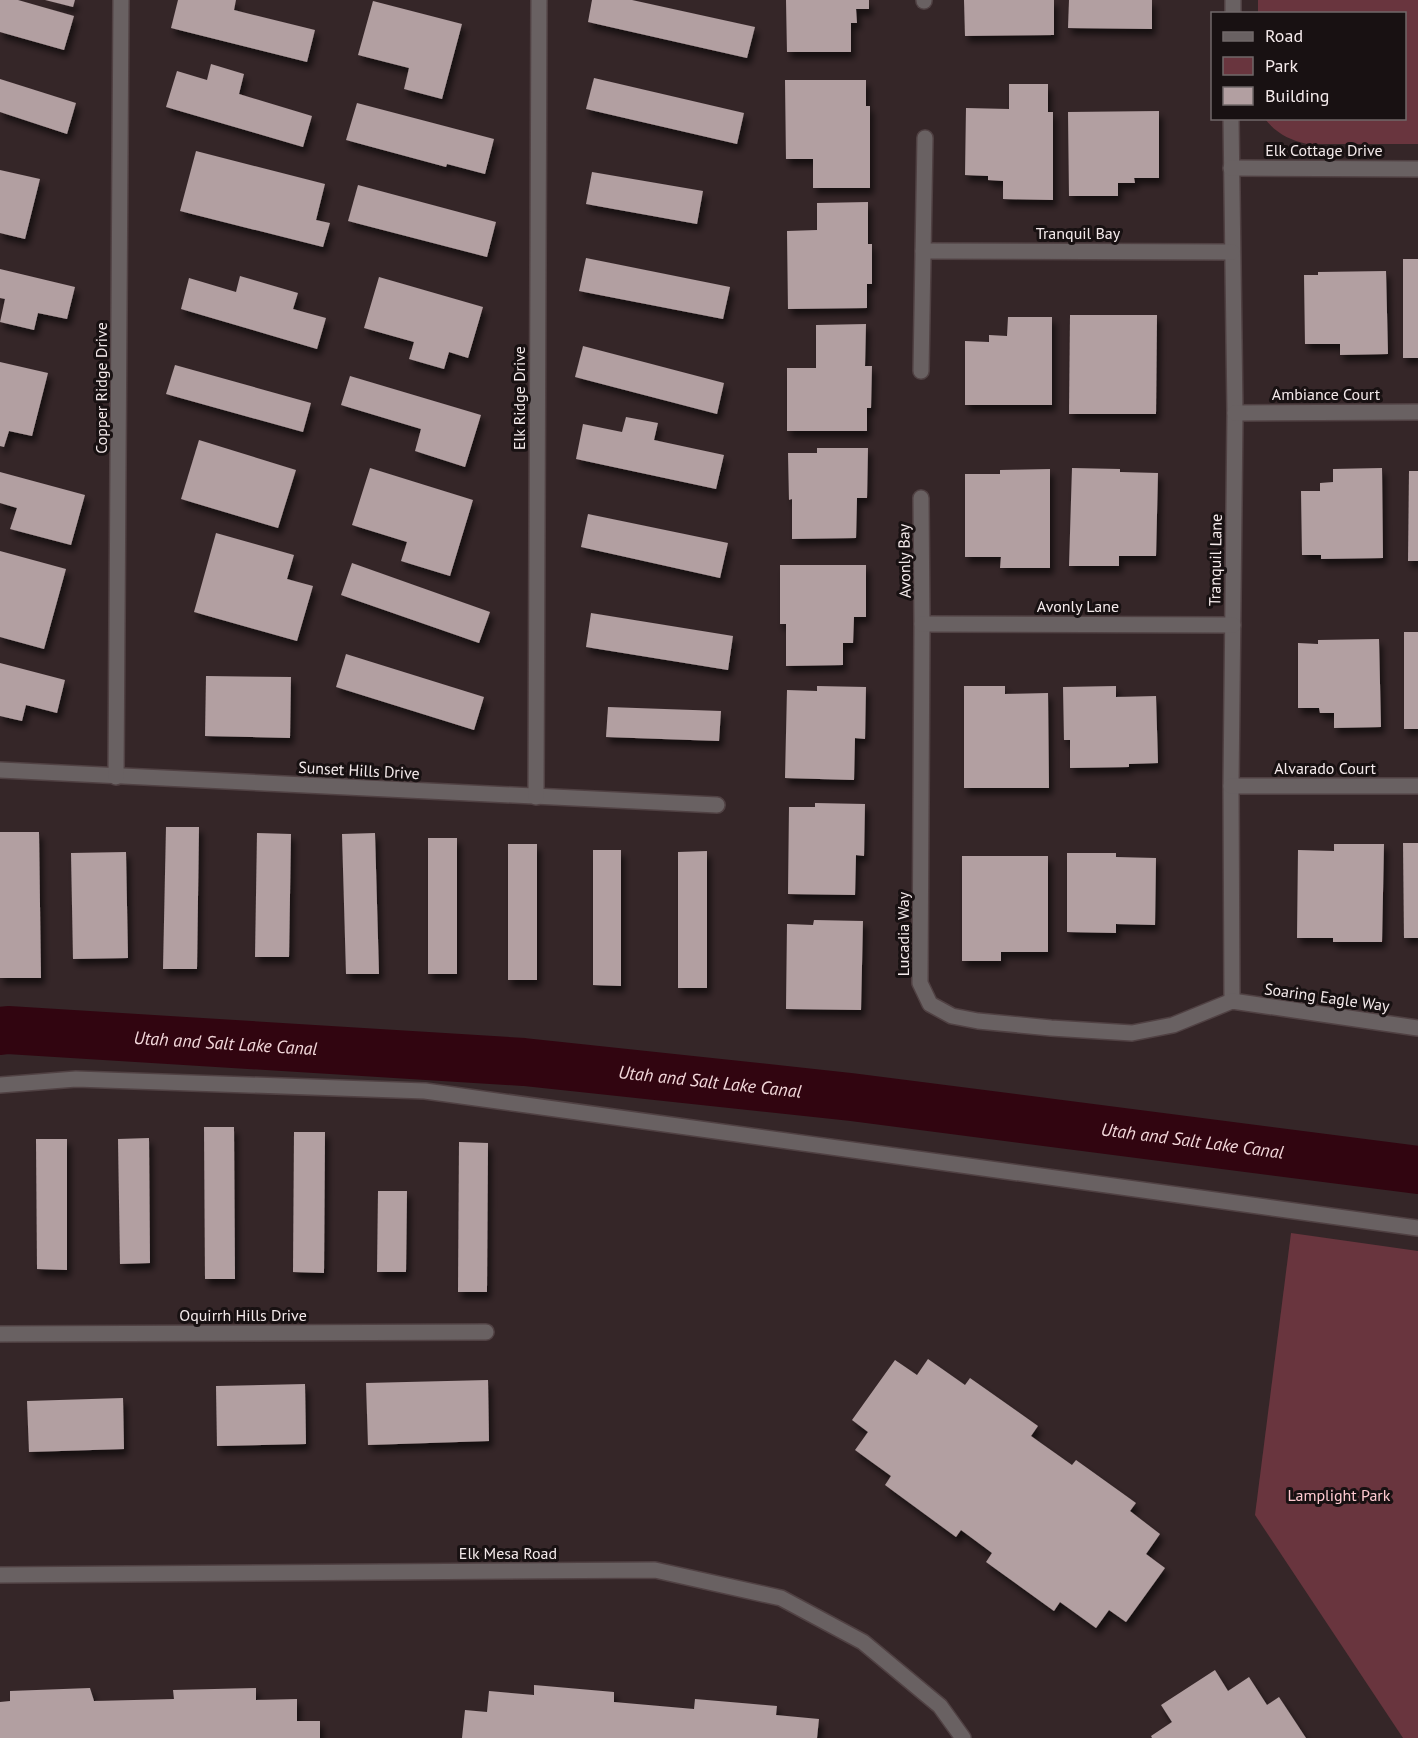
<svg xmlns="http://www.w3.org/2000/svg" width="1418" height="1738" viewBox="0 0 1418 1738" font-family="'PT Sans',sans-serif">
  <defs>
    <filter id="shadow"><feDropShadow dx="3.5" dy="6" stdDeviation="3" flood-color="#0009"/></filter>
  </defs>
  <rect width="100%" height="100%" fill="#352628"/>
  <g fill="#69353e">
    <path d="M1258 0H1418V144H1307C1289 140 1276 133 1265 119L1404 118V14L1258 13Z"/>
    <polygon points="1291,1233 1418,1251 1418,1738 1403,1738 1255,1515"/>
  </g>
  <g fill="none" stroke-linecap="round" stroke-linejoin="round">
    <path stroke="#310510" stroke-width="48" id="s1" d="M0 1031 8 1030 524 1062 851 1097 1418 1170"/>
  </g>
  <g fill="#b29fa1" filter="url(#shadow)">
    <polygon points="0,0 18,0 74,16 64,50 0,32"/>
    <polygon points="45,0 75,0 73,7"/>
    <polygon points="178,0 236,0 234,10 315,30 307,62 171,28"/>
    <polygon points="592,0 632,0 755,27 747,58 588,22"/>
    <polygon points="786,0 869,0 869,9 856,9 857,23 851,23 851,52 787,52"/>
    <polygon points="964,0 1054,0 1054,35 965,36"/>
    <polygon points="1069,0 1152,0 1152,29 1068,28"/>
    <polygon points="373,1 462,24 442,99 404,89 409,68 358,55"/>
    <polygon points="211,64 244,74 239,94 312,116 303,147 166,107 177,71 207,80"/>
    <polygon points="594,78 744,113 737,144 586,109"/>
    <polygon points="0,79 76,103 67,134 0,112"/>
    <polygon points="785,80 866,80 866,106 870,106 870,188 813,188 813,159 786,159"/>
    <polygon points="1009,84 1048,84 1048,112 1053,112 1053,200 1003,199 1003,181 988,180 988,176 965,175 966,108 1009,109"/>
    <polygon points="357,103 494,139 485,174 447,164 446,167 346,140"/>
    <polygon points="1159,111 1159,178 1134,178 1135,183 1118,183 1118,196 1069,196 1068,112"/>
    <polygon points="196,151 325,184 316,220 330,223 323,247 180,211"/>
    <polygon points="0,170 40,179 25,239 0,233"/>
    <polygon points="592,172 703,191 697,224 586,204"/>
    <polygon points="358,185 496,222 487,257 348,221"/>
    <polygon points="868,202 868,244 872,244 872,284 867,284 867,308 788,309 787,231 817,230 817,203"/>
    <polygon points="586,258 730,287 723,319 579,291"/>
    <rect x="1403" y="259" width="15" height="99"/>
    <polygon points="0,269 75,287 67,319 38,313 34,330 0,322 5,299 0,298"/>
    <polygon points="1386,271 1388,354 1340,355 1340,344 1305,344 1304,275 1318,275 1318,272"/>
    <polygon points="240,276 298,293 293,309 326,318 317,349 181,309 189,278 236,292"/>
    <polygon points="379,277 483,307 468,358 449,352 444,369 409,359 414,342 364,328"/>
    <polygon points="1070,315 1157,315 1156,414 1069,414"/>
    <polygon points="1008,317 1052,317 1052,405 965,405 965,341 989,342 989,335 1007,336"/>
    <polygon points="866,324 865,366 872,366 871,408 867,408 867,431 787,431 787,368 816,368 816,325"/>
    <polygon points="583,346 724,383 717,414 575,377"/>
    <polygon points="0,362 48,373 32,436 9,431 4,447 0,446"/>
    <polygon points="175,365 311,403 303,432 166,394"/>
    <polygon points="350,376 481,415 465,467 415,451 421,429 341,405"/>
    <polygon points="626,417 658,423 654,440 724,455 716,489 576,459 583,424 622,432"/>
    <polygon points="199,440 296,470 278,528 181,499"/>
    <polygon points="817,448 868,448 867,498 857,498 856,538 792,539 792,499 789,500 788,453 817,453"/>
    <polygon points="370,468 473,500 450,576 401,561 407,542 352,525"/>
    <polygon points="1072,468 1120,469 1120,472 1158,473 1156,556 1119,556 1119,566 1069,566"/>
    <polygon points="1382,468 1383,558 1321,559 1321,555 1302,555 1301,491 1320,491 1320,483 1333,482 1333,469"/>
    <polygon points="1050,469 1050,568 1000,568 1001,557 965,557 965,474 1000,474 1000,470"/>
    <polygon points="1409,471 1418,471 1418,561 1408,561"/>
    <polygon points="0,472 85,495 71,545 10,529 17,508 0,503"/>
    <polygon points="588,514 728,543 720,578 581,547"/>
    <polygon points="216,533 294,555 287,579 313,586 297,641 194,612"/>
    <polygon points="0,551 66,569 44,649 0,637"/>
    <polygon points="352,563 490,612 479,643 341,595"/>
    <polygon points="780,565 866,565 866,617 854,617 853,643 843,643 843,665 786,666 786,624 780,624"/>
    <polygon points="591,613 733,636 728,670 586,647"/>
    <rect x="1404" y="632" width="14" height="97"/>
    <polygon points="1379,639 1381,727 1334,728 1334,713 1320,713 1319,708 1298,708 1298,643 1318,644 1318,640"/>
    <polygon points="346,654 484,697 474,730 336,687"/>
    <polygon points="0,663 65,680 57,713 26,705 22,721 0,716"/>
    <polygon points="206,676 291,677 290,738 205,736"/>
    <polygon points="817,686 866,687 865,739 855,738 854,780 785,778 787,690 817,691"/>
    <polygon points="964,686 1005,686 1005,694 1048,693 1049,788 964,788"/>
    <polygon points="1116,686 1116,697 1156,696 1158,763 1129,764 1129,767 1070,768 1070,740 1064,740 1063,687"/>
    <polygon points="608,707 721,711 719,741 606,737"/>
    <polygon points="815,803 865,804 864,856 856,855 855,895 788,894 789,807 815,807"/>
    <polygon points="166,827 199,827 197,969 163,969"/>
    <polygon points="0,832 39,832 41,978 0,978"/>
    <polygon points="257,833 291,834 289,957 255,957"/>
    <polygon points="375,833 379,974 346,974 342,834"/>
    <rect x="428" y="838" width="29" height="136"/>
    <polygon points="1403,843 1418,843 1418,938 1404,938"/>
    <rect x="508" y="844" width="29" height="136"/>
    <polygon points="1334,844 1384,844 1382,942 1333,942 1333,938 1297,938 1298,850 1334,851"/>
    <polygon points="593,850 621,850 621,986 593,985"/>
    <polygon points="707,851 707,988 678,988 678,852"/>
    <polygon points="126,852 128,958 73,959 71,853"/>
    <polygon points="1067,853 1116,853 1116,857 1156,858 1155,925 1116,924 1116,933 1067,932"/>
    <polygon points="962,856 1048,856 1048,952 1001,952 1001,961 962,961"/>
    <polygon points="814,920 863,921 861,1010 786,1009 787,924 813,925"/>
    <polygon points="204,1127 234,1127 235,1279 205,1279"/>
    <polygon points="294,1132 325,1132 324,1273 293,1272"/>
    <polygon points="149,1138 150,1263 120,1264 118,1139"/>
    <polygon points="36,1139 67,1139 67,1270 37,1269"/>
    <polygon points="459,1142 488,1143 487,1292 458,1292"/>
    <polygon points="378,1191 407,1191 406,1272 377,1272"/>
    <polygon points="928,1359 965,1385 970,1378 1038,1426 1031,1436 1072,1465 1076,1460 1136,1503 1130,1511 1160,1534 1146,1554 1165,1568 1126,1622 1109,1610 1096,1628 1060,1602 1054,1611 986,1562 992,1553 961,1530 956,1537 885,1485 891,1476 855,1450 868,1432 852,1420 895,1360 917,1375"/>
    <polygon points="488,1380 489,1441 368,1445 366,1383"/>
    <polygon points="305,1384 306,1444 217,1446 216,1386"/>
    <polygon points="123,1398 124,1449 29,1452 27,1401"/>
    <polygon points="1215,1670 1228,1691 1249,1677 1267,1705 1279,1697 1306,1738 1152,1738 1151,1736 1172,1722 1161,1705"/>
    <polygon points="534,1685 614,1692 614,1702 694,1709 695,1699 777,1706 776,1715 819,1719 817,1738 462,1738 465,1710 487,1712 489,1691 534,1695"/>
    <polygon points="90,1688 94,1701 174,1699 173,1690 256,1688 256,1700 297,1699 297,1721 320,1721 320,1738 0,1738 0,1702 10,1701 10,1691"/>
  </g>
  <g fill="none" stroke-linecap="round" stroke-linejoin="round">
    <g stroke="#504143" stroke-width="18">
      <g id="service">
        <polyline points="0,1085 76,1079 425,1091 1418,1228"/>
        <polyline points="0,1575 655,1570 781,1598 863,1642 940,1706 963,1738"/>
      </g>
    </g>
    <g stroke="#504143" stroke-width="18">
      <g id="minor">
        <polyline points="924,0 924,1"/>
        <polyline points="1233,14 1233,0"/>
        <polyline points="1231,118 1235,413 1231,786 1232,1001"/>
        <polyline points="1231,168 1418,169"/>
        <polyline points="923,251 1232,252"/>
        <polyline points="921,371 925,138"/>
        <polyline points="1235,413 1418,412"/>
        <polyline points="921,498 922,624 920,983 930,1004 952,1016 978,1021 1051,1028 1132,1033 1173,1025 1232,1001 1418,1028"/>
        <polyline points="922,624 1233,625"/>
        <polyline points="0,770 717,805"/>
        <polyline points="116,777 121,0"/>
        <polyline points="1231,786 1418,786"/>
        <polyline points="536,797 539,0"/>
        <polyline points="0,1334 486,1332"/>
      </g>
    </g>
    <use href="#service" stroke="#696162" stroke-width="15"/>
    <use href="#minor" stroke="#696162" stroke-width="15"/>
  </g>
  <g text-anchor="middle" stroke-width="6" stroke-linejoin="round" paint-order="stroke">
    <g font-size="16" fill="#f4eaeb" stroke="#181112">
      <text x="1324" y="156">Elk Cottage Drive</text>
      <text x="1078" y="239">Tranquil Bay</text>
      <text transform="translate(101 388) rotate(-90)" y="6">Copper Ridge Drive</text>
      <text x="1326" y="400">Ambiance Court</text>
      <text transform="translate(519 398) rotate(-90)" y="6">Elk Ridge Drive</text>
      <text transform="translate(1215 560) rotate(-89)" y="6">Tranquil Lane</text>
      <text transform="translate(904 561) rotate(-91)" y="6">Avonly Bay</text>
      <text x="1078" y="612">Avonly Lane</text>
      <text x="1325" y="774">Alvarado Court</text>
      <text transform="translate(359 770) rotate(3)" y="6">Sunset Hills Drive</text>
      <text transform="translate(903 934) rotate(-90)" y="6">Lucadia Way</text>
      <text transform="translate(1327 997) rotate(8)" y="6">Soaring Eagle Way</text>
      <text x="243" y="1321">Oquirrh Hills Drive</text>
      <text x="508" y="1559">Elk Mesa Road</text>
    </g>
    <g font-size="16" fill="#ffcad1" stroke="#181112">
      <text x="1339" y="1501">Lamplight Park</text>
    </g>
    <g font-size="18" font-style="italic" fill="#f2d7da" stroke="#181112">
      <text dy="6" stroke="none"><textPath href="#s1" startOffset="226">Utah and Salt Lake Canal</textPath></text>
      <text dy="6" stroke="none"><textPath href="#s1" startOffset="712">Utah and Salt Lake Canal</textPath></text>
      <text dy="6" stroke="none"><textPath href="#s1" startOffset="1198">Utah and Salt Lake Canal</textPath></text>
    </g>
  </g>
  <rect x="1211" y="12" width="195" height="108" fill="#181112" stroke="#706869" stroke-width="1.5"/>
  <rect x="1223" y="32" width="30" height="9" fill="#696162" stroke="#706869" stroke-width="1.5"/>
  <text x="1265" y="42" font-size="18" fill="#f4eaeb">Road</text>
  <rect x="1223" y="57" width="30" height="18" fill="#69353e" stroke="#706869" stroke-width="1.5"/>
  <text x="1265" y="72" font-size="18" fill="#f4eaeb">Park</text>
  <rect x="1223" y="87" width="30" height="18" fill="#b29fa1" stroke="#706869" stroke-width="1.5"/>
  <text x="1265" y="102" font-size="18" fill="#f4eaeb">Building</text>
</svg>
